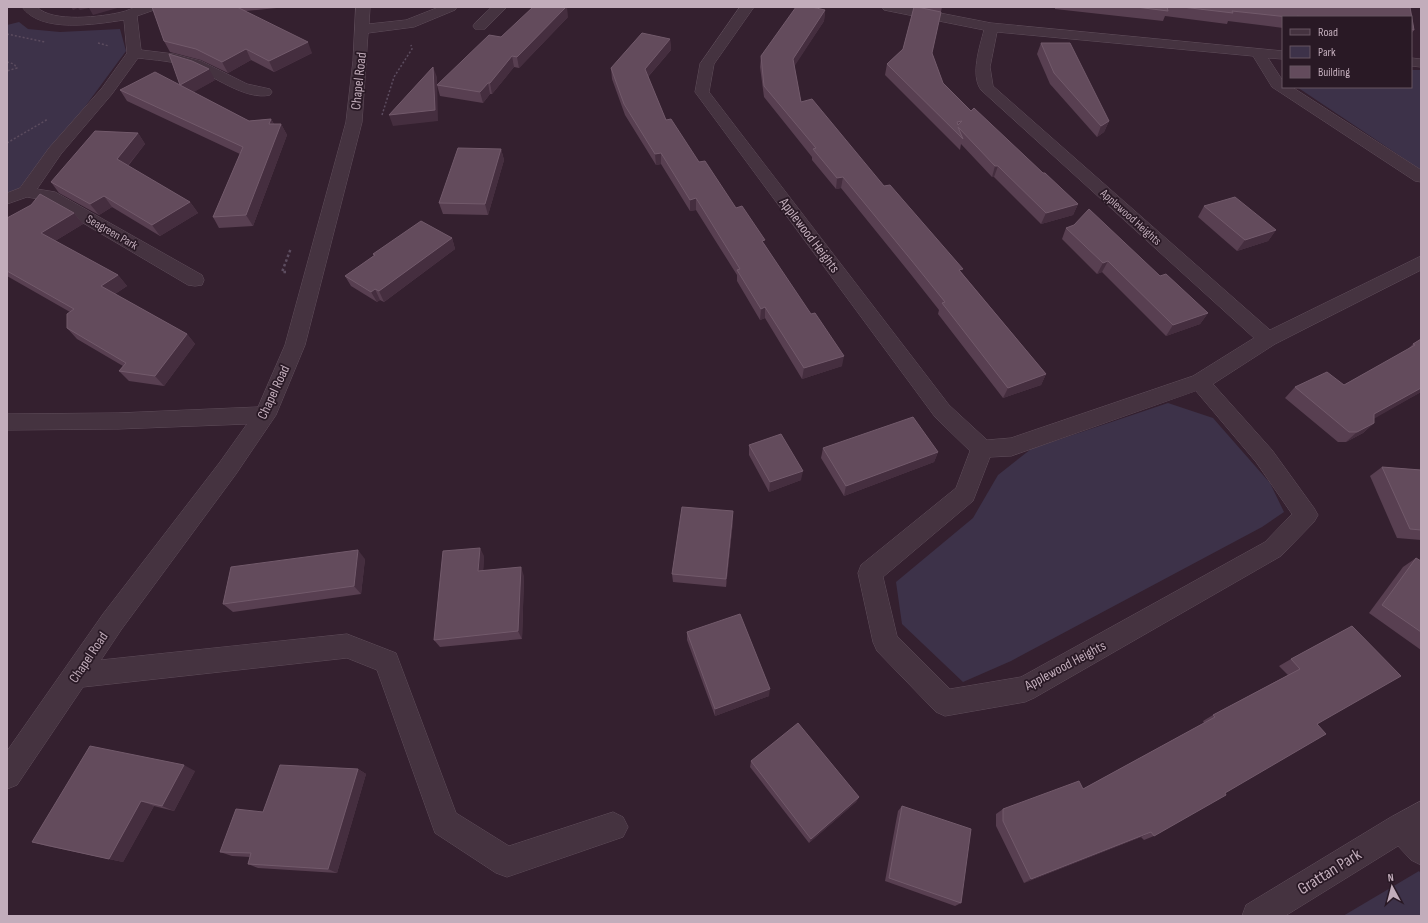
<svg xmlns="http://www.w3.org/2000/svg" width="1428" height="923" viewBox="0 0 1428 923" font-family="'Sofia Sans Condensed',sans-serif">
  <rect width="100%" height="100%" fill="#34202f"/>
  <g fill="#3d3249">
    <polygon points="19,22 28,29 60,32 120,29 126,51 70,127 16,192 7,199 7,25"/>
    <polygon points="1411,70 1421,70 1421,170 1297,87 1411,87"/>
    <polygon points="1168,403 1213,418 1270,483 1284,512 1262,527 1011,661 963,682 902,624 896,582 973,518 998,475 1031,449"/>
    <polygon points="1419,871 1421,874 1421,916 1343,916"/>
  </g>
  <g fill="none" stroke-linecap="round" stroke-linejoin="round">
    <g stroke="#604e5b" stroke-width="1">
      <g id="minor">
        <path d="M22 7H37C52 23 102 17 122 12 127 11 132 8 137 7 143 6 150 7 156 7L154 10 137 16 141 50 174 54 201 61 247 84 270 89 272 92 270 95C245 101 212 74 190 67 173 61 155 60 138 58L112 94 61 154 37 189 55 192 202 275 204 280 202 285 195 286 188 285 44 200 27 197 7 204V193L20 188 49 148 102 88 127 53 124 20C96 24 41 34 22 7Z"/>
        <polygon points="356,7 370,7 369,24 406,20 439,7 457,7 455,10 414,27 368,33 362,122 305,345 276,415 236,474 121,630 101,660 347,634 396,653 456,813 509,846 613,812 623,817 628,827 623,837 507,877 496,873 435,833 377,670 347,658 83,687 17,785 7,789 7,751 103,614 220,462 247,424 118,429 7,430 7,414 118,413 258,407 285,345 346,122 353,61"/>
        <polygon points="492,7 507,7 485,29 475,29 473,26 475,23"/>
        <path d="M740 7H754L714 64 709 92 949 405 987 440 1011 438 1193 376 1254 338 981 90C970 75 980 46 984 30L884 10 882 7H909L991 23 1283 51V59L1268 58 1283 81V87H1292L1421 170V182L1415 181 1272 87 1253 56 997 32 990 67 993 86 1270 330 1421 256V270L1275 344 1213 384 1272 450 1314 508 1318 515 1314 522 1281 556 1034 698 1025 702 945 716 936 712 877 651 873 642 858 573 861 565 956 488 970 451 935 417 695 92 700 64ZM1196 391 1256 462 1292 514 1265 542 1021 677 950 689 897 636 883 577 973 501 990 457 1011 456Z"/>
        <polygon points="1411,58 1421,59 1421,67 1411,66"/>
        <polygon points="1421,801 1421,865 1411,860 1398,846 1285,916 1242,916 1246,905 1391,817"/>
      </g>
    </g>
    <g stroke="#5c4c5f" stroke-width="1.5" stroke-dasharray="2 2" stroke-linecap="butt">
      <polyline points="7,34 45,42"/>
      <polyline points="98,43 109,46"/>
      <polyline points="7,62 14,64 17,68 7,71"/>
      <polyline points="382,115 394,77 412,49 411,45"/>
      <polyline points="7,143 48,119"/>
    </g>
    <polyline stroke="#5c4c5f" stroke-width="2.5" stroke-dasharray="2.5 2.5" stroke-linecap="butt" points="286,272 282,272 291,248"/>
    <use href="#minor" fill="#453340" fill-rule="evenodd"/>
  </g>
  <g fill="#583f51">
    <polygon points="152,7 287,7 245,11 312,53 274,72 251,60 228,73 201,60 170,52 164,41"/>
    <polygon points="914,7 942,7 932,53 943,83 971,111 1078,204 1073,215 1041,224 994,177 992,177 961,144 960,150 885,75 887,64 903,49"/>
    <polygon points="1055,7 1410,7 1414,30 1411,34 1411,17 1283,17 1283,28 1228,21 1227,24 1165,16 1163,21 1055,9"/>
    <polygon points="825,10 824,21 794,66 801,102 884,186 962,273 1046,374 1041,385 1003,398 938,314 939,310 909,272 841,188 836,189 812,160 812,157 764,97 760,67 761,56"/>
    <polygon points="568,17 519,68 514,67 492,94 490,94 483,103 440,96 437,85 501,37"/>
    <polygon points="670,39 671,50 648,77 666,120 699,162 736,208 765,245 842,366 802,379 765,318 760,320 737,281 737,275 696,210 690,211 661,164 656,165 625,115 612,79 611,68"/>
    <polygon points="1041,43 1109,121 1104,132 1097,137 1050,84 1037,54"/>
    <polygon points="215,80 193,92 249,121 271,119 274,124 281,124 287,135 253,226 219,228 213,217 240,154 127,101 120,90 181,86"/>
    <polygon points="138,133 145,144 128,166 190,202 198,213 160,236 112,207 99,215 59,193 51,182"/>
    <polygon points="501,149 504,160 488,215 443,214 439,203"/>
    <polygon points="1204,206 1276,230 1268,241 1237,251 1198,217"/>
    <polygon points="74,213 83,224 55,241 118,275 127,286 115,294 187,334 195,344 164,386 129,381 119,371 123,366 77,339 67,328 70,312 7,276 7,218"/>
    <polygon points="1074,225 1160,276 1208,313 1200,324 1166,336 1102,272 1097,274 1062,239 1066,228"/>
    <polygon points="452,238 455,249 384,302 380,300 377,302 351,286 345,276 374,256 373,254"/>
    <polygon points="1421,339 1421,392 1374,418 1374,423 1363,433 1346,442 1338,442 1285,398 1295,387 1344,385 1406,351 1413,344"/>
    <polygon points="749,445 801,480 769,492 749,455"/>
    <polygon points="823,448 938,452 934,462 844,496 821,458"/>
    <polygon points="1382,467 1421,470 1421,540 1397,538 1370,476"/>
    <polygon points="733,521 726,587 673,582 672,574"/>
    <polygon points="484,556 483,570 524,576 522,639 440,647 434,640"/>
    <polygon points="1416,558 1421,561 1421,650 1369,613 1403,567"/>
    <polygon points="365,559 361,594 233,612 223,604"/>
    <polygon points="1352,626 1317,724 1225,793 1154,836 1144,840 1141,837 1024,883 996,826 996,814 1003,809 1083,789 1204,723 1203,721 1213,715 1288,675 1279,666 1291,659"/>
    <polygon points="687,632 769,696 715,716 687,640"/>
    <polygon points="751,761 859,797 856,802 809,843 750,767"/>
    <polygon points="358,769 366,774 337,873 258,868 248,864 250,857 232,856 220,852 263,812"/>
    <polygon points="195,771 174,811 154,806 123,862 47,846 32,842"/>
    <polygon points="902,806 961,903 955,906 885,881 898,811"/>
  </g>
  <g fill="#452e3f">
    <polygon points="71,7 121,7 93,15 89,8 80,10 78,8 73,10"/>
    <polygon points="566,7 567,7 568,17 519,68 517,57"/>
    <polygon points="825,10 824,21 792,70 793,59"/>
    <polygon points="670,39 671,50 645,80 645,69"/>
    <polygon points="308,42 312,53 274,72 269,61"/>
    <polygon points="246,49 251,60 228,73 222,62"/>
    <polygon points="512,56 514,67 492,94 490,83"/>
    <polygon points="433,67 437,77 438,121 393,126 389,115"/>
    <polygon points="209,69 215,80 187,96 180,85"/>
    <polygon points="488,83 490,94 483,103 480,92"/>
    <polygon points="271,119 277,130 269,124"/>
    <polygon points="1109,121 1104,132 1097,137 1101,126"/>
    <polygon points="281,124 287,135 253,226 246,215"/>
    <polygon points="138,133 145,144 124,170 117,159"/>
    <polygon points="501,149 504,160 488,215 485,204"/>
    <polygon points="661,153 661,164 656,165 655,154"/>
    <polygon points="995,166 998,166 994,177 992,177"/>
    <polygon points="843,177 841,188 836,189 837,178"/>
    <polygon points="104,196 112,207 99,215 90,204"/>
    <polygon points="696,198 696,210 690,211 690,200"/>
    <polygon points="190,202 198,213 160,236 152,225"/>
    <polygon points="1078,204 1073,215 1041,224 1046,213"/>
    <polygon points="74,213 83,224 50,244 41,233"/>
    <polygon points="1276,230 1268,241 1237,251 1245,240"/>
    <polygon points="452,238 455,249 384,302 379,291"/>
    <polygon points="1108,261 1102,272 1097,274 1103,263"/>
    <polygon points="118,275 127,286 110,297 101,286"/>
    <polygon points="375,289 380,300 377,302 371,292"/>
    <polygon points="765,307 765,318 760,320 761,309"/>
    <polygon points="1208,313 1200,324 1166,336 1173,325"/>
    <polygon points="187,334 195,344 164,386 155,376"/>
    <polygon points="844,356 842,366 802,379 804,368"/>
    <polygon points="1046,374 1041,385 1003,398 1008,388"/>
    <polygon points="1421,388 1421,392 1363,425 1374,414"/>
    <polygon points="1374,423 1363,433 1346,442 1357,432"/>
    <polygon points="938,452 934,462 844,496 846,486"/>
    <polygon points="803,471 801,480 769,492 770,482"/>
    <polygon points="733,511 733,521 726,587 726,579"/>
    <polygon points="480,548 484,556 483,580 478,571"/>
    <polygon points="358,550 365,559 361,594 354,586"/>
    <polygon points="521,567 524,576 522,639 518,631"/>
    <polygon points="770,689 769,696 715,716 715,709"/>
    <polygon points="184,765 195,771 174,811 162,806"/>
    <polygon points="358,769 366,774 337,873 328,869"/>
    <polygon points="859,797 856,802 809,843 811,839"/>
    <polygon points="141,801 154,806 123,862 109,859"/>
    <polygon points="1151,832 1141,837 1024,883 1031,879"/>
  </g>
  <g fill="#634b5c" stroke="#725a6b" fill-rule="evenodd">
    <polygon points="152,7 237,7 308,42 269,61 246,49 222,62 196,49 164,41"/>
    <polygon points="533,7 566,7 517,57 512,56 490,83 488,83 480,92 437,85 489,35 501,37"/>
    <polygon points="796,7 812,7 825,10 793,59 801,102 812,99 884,186 890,185 963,269 959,270 1046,374 1008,388 942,303 945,302 912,261 843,177 837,178 813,149 816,148 764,86 761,56"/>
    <path d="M914 7H917L941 12 932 53 943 83 971 111 974 108 1043 173H1045L1078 204 1046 213 998 166H995L958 127 963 139 887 64 903 49ZM962 121 958 125 957 122Z"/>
    <polygon points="1136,7 1167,7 1168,11"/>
    <polygon points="1182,7 1410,7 1414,30 1411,29 1411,17 1303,17 1297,16 1297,17 1288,17 1232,11 1233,13"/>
    <polygon points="642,33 670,39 645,69 666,120 671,119 699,162 705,161 736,208 742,206 765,240 762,241 811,314 815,313 844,356 804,368 765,307 761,309 737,270 740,269 696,198 690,200 661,153 655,154 624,104 611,68"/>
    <polygon points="1041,43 1070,43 1109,121 1101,126 1054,73"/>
    <polygon points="169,54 192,61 209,69 180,85"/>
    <polygon points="433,67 435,110 389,115"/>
    <polygon points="155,72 249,121 271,119 269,124 281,124 246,215 213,217 243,147 120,90"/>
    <polygon points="95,131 138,133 117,159 190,202 152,225 104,196 90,204 51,182"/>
    <polygon points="458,148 501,149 485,204 439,203"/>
    <polygon points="40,194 74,213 41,233 118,275 101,286 187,334 155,376 119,371 126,363 67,328 67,314 74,309 7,271 7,218 31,205"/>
    <polygon points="1235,197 1276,230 1245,240 1204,206"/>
    <polygon points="1089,209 1160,276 1166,274 1208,313 1173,325 1108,261 1103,263 1066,228 1074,225"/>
    <polygon points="421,221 452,238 379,291 375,289 371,292 345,276 375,255 373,254"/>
    <polygon points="1421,339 1421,388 1374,414 1374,423 1357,432 1349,432 1295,387 1327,372 1344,385 1415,345 1413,344"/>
    <polygon points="913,417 938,452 846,486 823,448"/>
    <polygon points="781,434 803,471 770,482 749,445"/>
    <polygon points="1382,467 1421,470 1421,530 1410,529"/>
    <polygon points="682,507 733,511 726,579 672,574"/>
    <polygon points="480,548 478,571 521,567 518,631 434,640 443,551"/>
    <polygon points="358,550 354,586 223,604 231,567"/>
    <polygon points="1416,558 1421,561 1421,632 1382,605"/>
    <polygon points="740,614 770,689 715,709 687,632"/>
    <polygon points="1352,626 1401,676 1317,724 1326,734 1225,793 1226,795 1154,836 1151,832 1031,879 1003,821 1003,809 1079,781 1083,789 1215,717 1213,715 1300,669 1291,659"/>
    <polygon points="798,723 859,797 811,839 751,761"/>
    <polygon points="90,746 184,765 162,806 141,801 109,859 32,842"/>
    <polygon points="280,765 358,769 328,869 248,864 251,853 220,852 236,809 263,812"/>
    <polygon points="902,806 971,829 961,903 889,878"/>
  </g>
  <g text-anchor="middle" stroke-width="3.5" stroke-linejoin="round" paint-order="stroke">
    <g font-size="12" fill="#c2adbb" stroke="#291925">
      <text transform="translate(1131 217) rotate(42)" y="4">Applewood Heights</text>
      <text transform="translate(112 232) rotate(30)" y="4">Seagreen Park</text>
    </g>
    <g font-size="14" fill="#c2adbb" stroke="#291925">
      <text transform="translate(358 81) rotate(-84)" y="5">Chapel Road</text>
      <text transform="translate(810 235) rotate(53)" y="5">Applewood Heights</text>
      <text transform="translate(273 392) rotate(-65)" y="5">Chapel Road</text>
      <text transform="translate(88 657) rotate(-56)" y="5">Chapel Road</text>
      <text transform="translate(1065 665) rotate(-28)" y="5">Applewood Heights</text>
    </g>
    <g font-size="17" fill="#c2adbb" stroke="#291925">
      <text transform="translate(1329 871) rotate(-32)" y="6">Grattan Park</text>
    </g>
  </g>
  <rect width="1428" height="923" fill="none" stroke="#c2adbb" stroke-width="16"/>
  <rect x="1282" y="16" width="130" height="72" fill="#291925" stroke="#665461"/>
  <rect x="1290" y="29" width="20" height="6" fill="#453340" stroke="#665461"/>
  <text x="1318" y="36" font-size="12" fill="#c2adbb">Road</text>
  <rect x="1290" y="46" width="20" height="12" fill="#3d3249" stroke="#665461"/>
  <text x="1318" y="56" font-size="12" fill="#c2adbb">Park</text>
  <rect x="1290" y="66" width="20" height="12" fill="#634b5c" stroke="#665461"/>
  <text x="1318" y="76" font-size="12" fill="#c2adbb">Building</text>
  <g transform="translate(1392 887) rotate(353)" stroke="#291925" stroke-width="3" paint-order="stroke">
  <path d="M0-3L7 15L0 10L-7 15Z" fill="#c2adbb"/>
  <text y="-6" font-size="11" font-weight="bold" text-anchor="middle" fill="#c2adbb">N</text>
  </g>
</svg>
